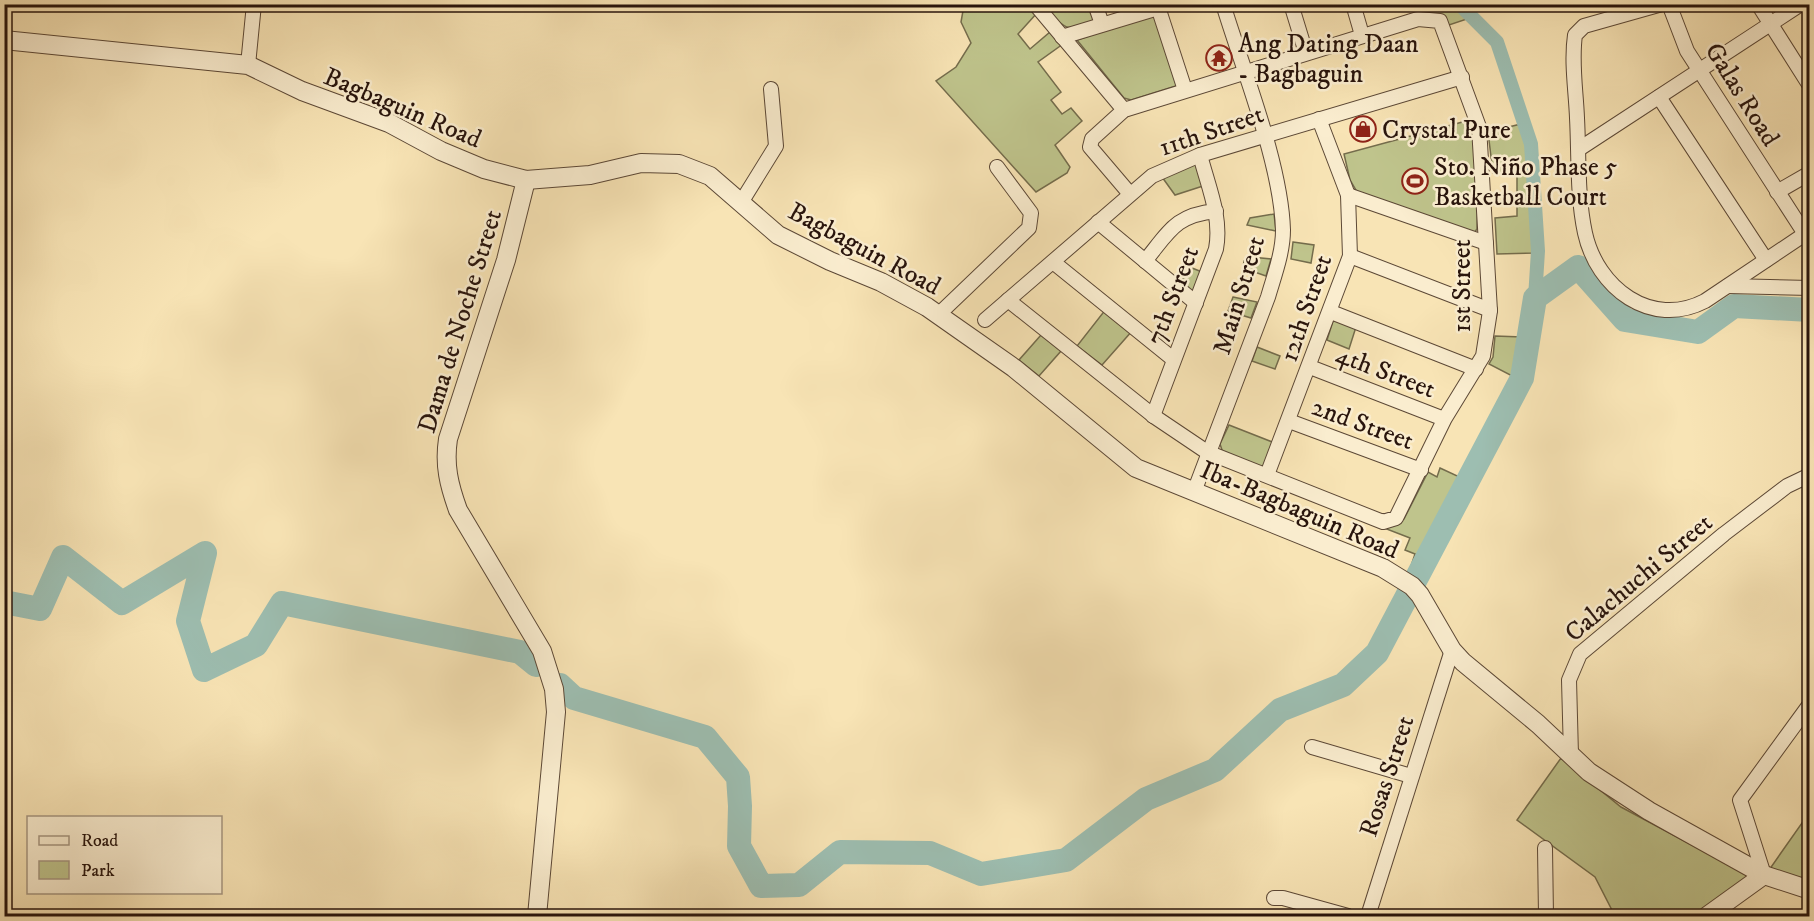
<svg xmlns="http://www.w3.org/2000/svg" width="1814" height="921" viewBox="0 0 1814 921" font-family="'IM FELL DW Pica',serif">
  <rect width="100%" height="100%" fill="#f8e4b5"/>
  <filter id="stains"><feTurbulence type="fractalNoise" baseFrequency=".00333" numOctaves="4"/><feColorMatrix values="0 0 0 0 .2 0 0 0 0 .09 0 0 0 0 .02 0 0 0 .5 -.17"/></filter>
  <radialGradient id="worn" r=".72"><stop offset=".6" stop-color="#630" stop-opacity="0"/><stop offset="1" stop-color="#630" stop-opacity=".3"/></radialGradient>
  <g fill="#bfc48c" stroke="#746c4c" stroke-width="1.5">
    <polygon points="964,5 997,7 1029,5 1037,13 1018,34 1030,49 1050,32 1063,44 1038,62 1061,92 1051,100 1062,114 1071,108 1082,121 1055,145 1070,167 1067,173 1036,192 936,81 956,67 971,43 961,22"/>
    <path d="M1069 5H1090L1096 21C1069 30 1068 33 1048 11Z"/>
    <polygon points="1423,5 1457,5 1470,18 1446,26 1424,14"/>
    <polygon points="1151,15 1158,19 1179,85 1131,100 1124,98 1077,40"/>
    <path d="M1470 120C1484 150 1477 196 1477 229L1474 233 1357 192 1350 180 1344 154Z"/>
    <polygon points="1521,124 1528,145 1535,253 1497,254 1495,218 1517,216 1517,173 1493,173 1488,132"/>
    <polygon points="1196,161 1203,186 1175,195 1162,177"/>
    <polygon points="1274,214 1276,231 1247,225 1250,218"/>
    <polygon points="1293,242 1314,245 1311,263 1291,259"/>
    <polygon points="1251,257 1271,259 1266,276 1243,268 1244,261 1250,263"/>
    <polygon points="1192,268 1202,272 1193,293 1181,281"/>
    <polygon points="1233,297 1257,302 1251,318 1228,311"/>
    <polygon points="1106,309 1132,331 1102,365 1077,346"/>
    <polygon points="1334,318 1356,327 1349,349 1327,340"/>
    <polygon points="1041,335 1061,351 1039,376 1019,360"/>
    <polygon points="1495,336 1522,337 1523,358 1516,378 1489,364 1493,357"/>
    <polygon points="1257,347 1280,356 1275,369 1252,361"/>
    <polygon points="1229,425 1275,443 1264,469 1223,453 1220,444"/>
    <polygon points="1440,468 1466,480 1416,575 1410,569 1415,554 1405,550 1410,538 1384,528 1404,519 1428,472 1437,477"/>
    <polygon points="1561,758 1621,807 1752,877 1698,916 1615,916 1595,877 1517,820"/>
    <polygon points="1809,813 1809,883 1769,870"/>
  </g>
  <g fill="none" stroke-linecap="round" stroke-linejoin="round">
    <polyline stroke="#9dbeb1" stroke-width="14" points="1459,4 1497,42 1531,144 1538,251 1535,298"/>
    <g stroke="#9dbeb1" stroke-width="24">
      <polyline points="4,602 40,609 63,557 122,603 205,553 188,621 204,670 256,645 282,603 520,652 536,665"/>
      <polyline points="560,685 574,698 705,737 738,777 740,806 739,846 761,886 799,885 840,852 930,853 981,874 1066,860 1146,799 1215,770 1280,710 1343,685 1377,653 1522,378 1535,298 1578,267 1625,320 1698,332 1734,306 1810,310"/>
    </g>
    <g stroke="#5c4836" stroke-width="16">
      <g id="minor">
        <polyline points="1035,4 1124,110"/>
        <polyline points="1095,4 1102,24"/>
        <polyline points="1157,4 1185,90"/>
        <polyline points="1291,4 1306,53"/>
        <polyline points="1353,4 1362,35"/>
        <path d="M1662 4 1584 26 1575 35C1571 62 1576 91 1577 118 1579 155 1577 196 1585 233 1597 288 1651 329 1705 301L1805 234"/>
        <polyline points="1669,4 1687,51 1805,234 1810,237"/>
        <polyline points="1758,4 1810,86"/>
        <polyline points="1062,37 1158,8"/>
        <polyline points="248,65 254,4"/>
        <polyline points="1659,97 1766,260"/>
        <polyline points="1579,149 1801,4"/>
        <polyline points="1777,192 1810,173"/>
        <polyline points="1348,195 1486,243"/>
        <polyline points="742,201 776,146 771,89"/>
        <polyline points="1098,222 1196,303"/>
        <polyline points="1350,256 1490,310"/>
        <path d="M1145 261C1169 232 1175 215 1216 211"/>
        <polyline points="1053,262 1173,359"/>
        <polyline points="1728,286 1810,288"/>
        <polyline points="1008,300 1155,417 1207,452 1383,522 1396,518 1445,418 1483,356 1490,311 1479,127 1440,21 1418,19 1124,110 1092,139 1090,147 1130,194"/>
        <polyline points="1331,312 1476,369"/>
        <polyline points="938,315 1029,228 1031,213 997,167"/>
        <polyline points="985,320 1152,176 1200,155 1462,77"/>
        <polyline points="1310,367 1444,419"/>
        <path d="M1153 416 1216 249C1222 217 1208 186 1200 155"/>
        <polyline points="1289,421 1421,470"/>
        <polyline points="1267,475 1350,256 1348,195 1319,119"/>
        <path d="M1194 492 1268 297C1274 276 1283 253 1283 230 1281 163 1243 70 1223 4"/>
        <polyline points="1312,747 1411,776"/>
        <polyline points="1571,755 1569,680 1580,654 1724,534 1787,486 1810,475"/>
        <polyline points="1545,848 1546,916"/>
        <polyline points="1764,875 1740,800 1810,704"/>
        <polyline points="1274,898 1283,898 1348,916"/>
        <polyline points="1368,916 1452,650"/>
      </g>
    </g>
    <g stroke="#5c4836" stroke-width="20">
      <g id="tertiary">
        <polyline points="4,40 248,65 302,91 389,123 441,151 484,169 526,180 590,175 641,163 679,164 710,176 778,235 830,261 881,282 927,307 1014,368 1136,468 1383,568 1412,586 1420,595 1452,650 1463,662 1538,724 1589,772 1649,811 1764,875 1810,890"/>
        <path d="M526 180 506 260 448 439C444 465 449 485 458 510L542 651 554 689 556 712 537 916"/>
        <polyline points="1707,916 1764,875"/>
      </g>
    </g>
    <use href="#minor" stroke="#faedcf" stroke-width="14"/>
    <use href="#tertiary" stroke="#faedcf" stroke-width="18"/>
  </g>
  <defs>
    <g id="temple-ring" transform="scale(1.35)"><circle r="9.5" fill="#faedcf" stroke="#8f2418" stroke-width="1.5"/><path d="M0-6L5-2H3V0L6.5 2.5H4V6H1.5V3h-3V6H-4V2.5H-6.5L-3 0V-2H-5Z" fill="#8f2418"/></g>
    <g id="shop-ring" transform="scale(1.35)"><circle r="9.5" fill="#faedcf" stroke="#8f2418" stroke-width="1.5"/><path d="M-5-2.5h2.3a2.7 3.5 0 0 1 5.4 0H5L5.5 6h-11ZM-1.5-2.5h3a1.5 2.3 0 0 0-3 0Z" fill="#8f2418"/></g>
    <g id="stadium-ring" transform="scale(1.35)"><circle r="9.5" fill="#faedcf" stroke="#8f2418" stroke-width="1.5"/><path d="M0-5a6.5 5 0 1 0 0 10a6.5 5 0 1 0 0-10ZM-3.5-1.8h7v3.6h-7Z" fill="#8f2418"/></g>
  </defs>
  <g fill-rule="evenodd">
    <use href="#temple-ring" x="1219" y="58"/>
    <use href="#shop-ring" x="1363" y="129"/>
    <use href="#stadium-ring" x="1415" y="181"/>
  </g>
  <g text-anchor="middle" stroke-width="5" stroke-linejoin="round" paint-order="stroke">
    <g font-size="26" fill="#28140c" stroke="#faedcf" text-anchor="start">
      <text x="1238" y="52">Ang Dating Daan<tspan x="1238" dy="30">- Bagbaguin</tspan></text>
      <text x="1382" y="138">Crystal Pure</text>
      <text x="1434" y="175">Sto. Niño Phase 5<tspan x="1434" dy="30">Basketball Court</tspan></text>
    </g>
    <g font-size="26" fill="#28140c" stroke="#faedcf">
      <text transform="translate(1743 94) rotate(58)" y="9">Galas Road</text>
      <text transform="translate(403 107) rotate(23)" y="9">Bagbaguin Road</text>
      <text transform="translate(1211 130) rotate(-19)" y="9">11th Street</text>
      <text transform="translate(865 248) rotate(28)" y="9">Bagbaguin Road</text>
      <text transform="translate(1461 286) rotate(-90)" y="9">1st Street</text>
      <text transform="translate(1172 295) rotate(-69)" y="9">7th Street</text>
      <text transform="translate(1238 295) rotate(-73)" y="9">Main Street</text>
      <text transform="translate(1305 308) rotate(-71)" y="9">12th Street</text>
      <text transform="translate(459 321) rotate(-73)" y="9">Dama de Noche Street</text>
      <text transform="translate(1386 371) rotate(21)" y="9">4th Street</text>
      <text transform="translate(1363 423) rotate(20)" y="9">2nd Street</text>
      <text transform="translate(1300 509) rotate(23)" y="9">Iba-Bagbaguin Road</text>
      <text transform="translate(1638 577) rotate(-40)" y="9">Calachuchi Street</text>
      <text transform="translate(1386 776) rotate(-72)" y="9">Rosas Street</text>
    </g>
  </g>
  <rect width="1814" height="921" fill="none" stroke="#f8e4b5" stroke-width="24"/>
  <rect x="6" y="6" width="1802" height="909" fill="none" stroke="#28140c" stroke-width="3"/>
  <rect x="12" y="12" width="1790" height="897" fill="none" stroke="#28140c" stroke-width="1.5"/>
  <rect x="27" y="816" width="195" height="78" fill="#faedcf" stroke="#a69681" stroke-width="1.5"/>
  <rect x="39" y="836" width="30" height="9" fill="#faedcf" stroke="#a69681" stroke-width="1.5"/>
  <text x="81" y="846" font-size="18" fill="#28140c">Road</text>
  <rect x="39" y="861" width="30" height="18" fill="#bfc48c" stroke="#a69681" stroke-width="1.5"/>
  <text x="81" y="876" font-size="18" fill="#28140c">Park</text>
  <rect width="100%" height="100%" filter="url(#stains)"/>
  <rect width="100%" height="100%" fill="url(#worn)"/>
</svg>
